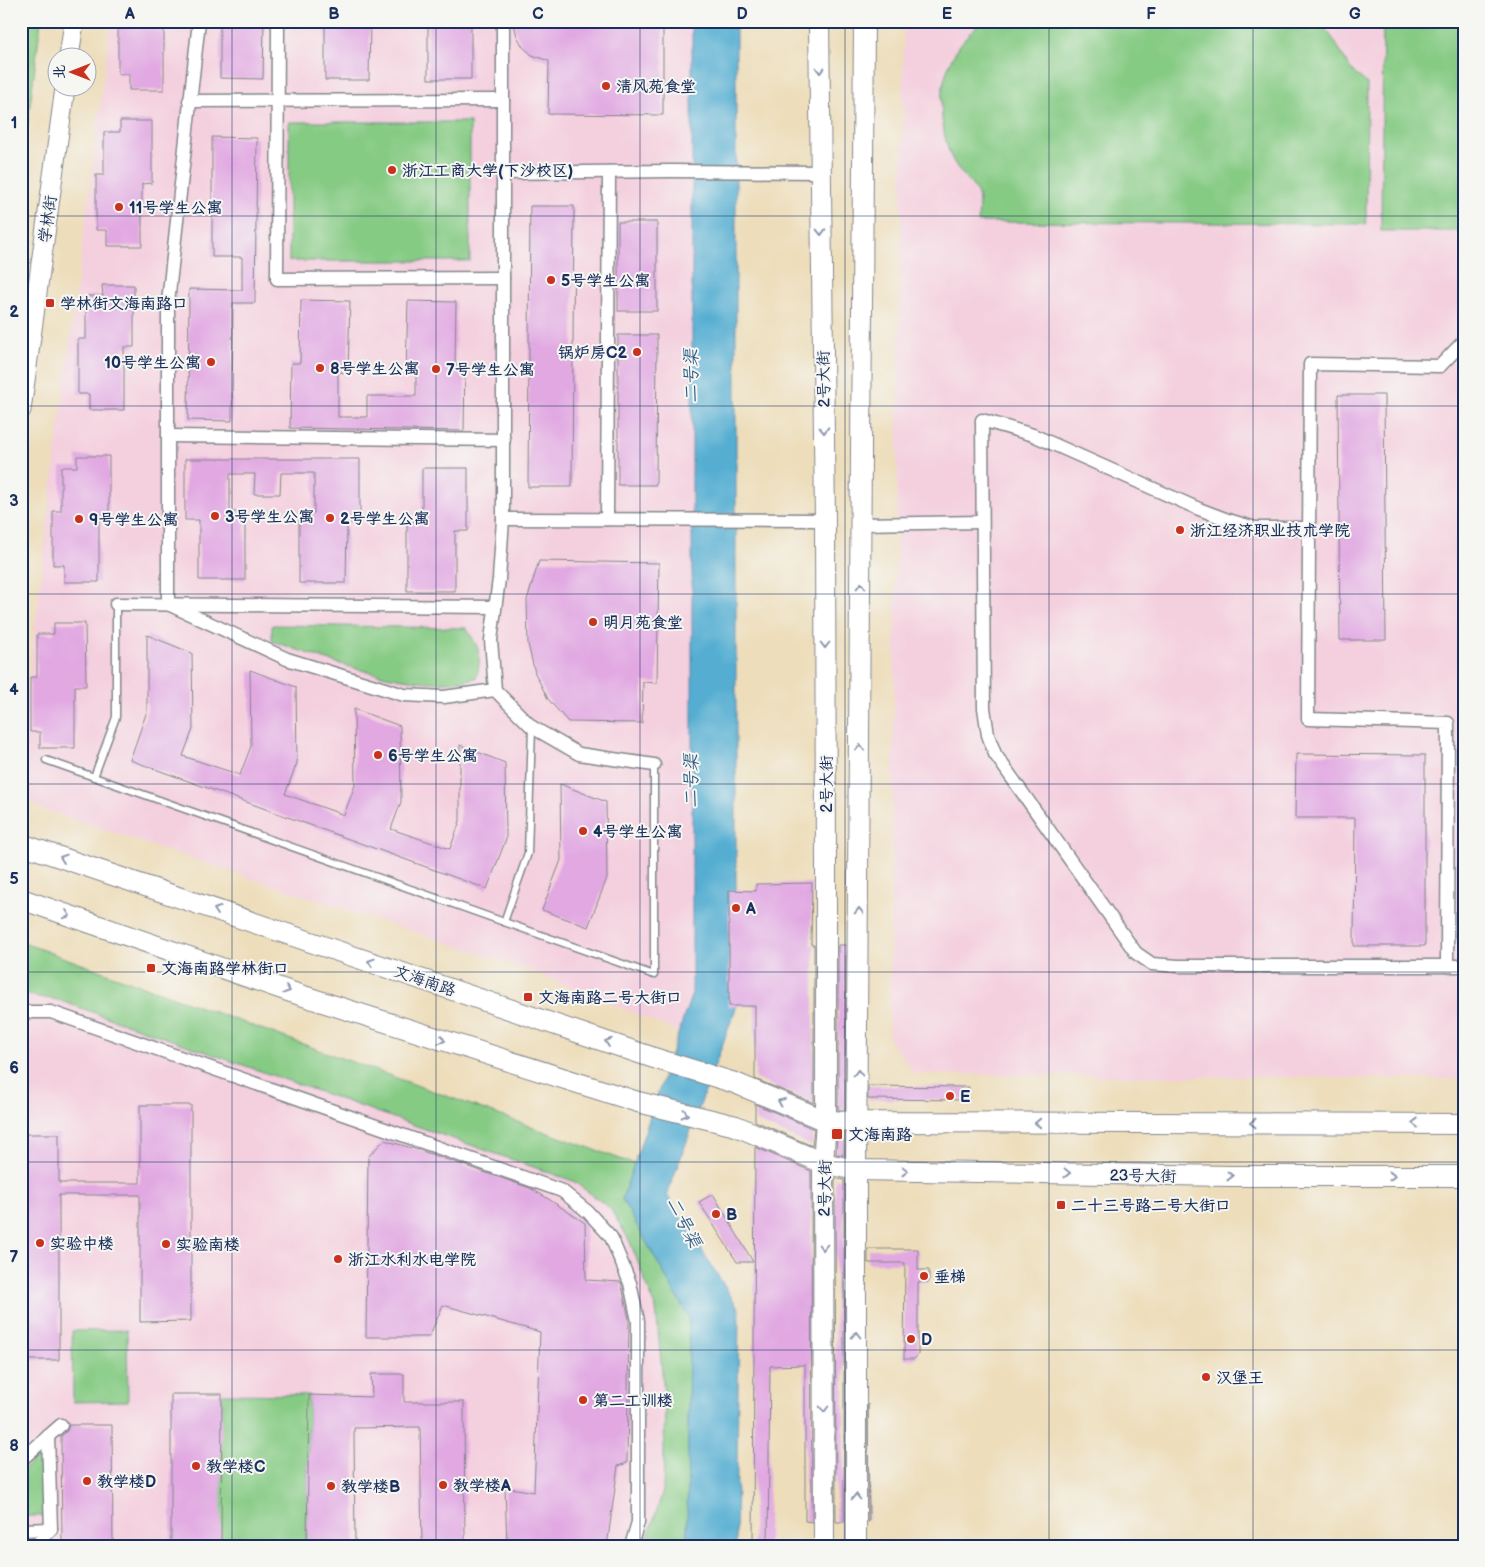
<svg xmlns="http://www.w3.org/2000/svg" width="1485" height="1567" viewBox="0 0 1485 1567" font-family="'Balsamiq Sans','LXGW WenKai TC',sans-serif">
  <rect width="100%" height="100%" fill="#f6f6f2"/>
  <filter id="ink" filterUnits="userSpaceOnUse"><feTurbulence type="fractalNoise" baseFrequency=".02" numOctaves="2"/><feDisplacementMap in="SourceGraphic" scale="10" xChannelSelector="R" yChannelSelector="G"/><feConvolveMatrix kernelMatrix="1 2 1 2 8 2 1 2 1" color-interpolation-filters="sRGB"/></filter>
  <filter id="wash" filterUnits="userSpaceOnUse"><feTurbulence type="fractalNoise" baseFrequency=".0096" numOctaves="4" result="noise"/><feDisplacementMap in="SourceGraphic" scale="20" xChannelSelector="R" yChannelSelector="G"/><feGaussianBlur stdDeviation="1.12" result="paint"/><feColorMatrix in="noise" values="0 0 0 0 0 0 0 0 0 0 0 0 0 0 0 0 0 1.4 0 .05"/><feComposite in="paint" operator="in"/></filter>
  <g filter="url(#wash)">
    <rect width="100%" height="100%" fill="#edddba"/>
    <g fill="#f4cfde">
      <polygon points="111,21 692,21 692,993 679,1032 526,969 41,809 22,795 21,744 58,434"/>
      <polygon points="904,21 1464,21 1464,1079 915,1074 889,1039"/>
      <polygon points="21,942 634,1164 622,1199 689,1318 687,1546 21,1546"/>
    </g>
    <g fill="#86cb84" stroke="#507d71">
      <polygon points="21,21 41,21 21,175"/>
      <path d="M983 21H1315C1336 33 1340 57 1355 74 1359 77 1364 80 1367 84L1366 224 978 222C978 214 980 203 978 195 975 186 960 173 955 164 949 155 946 142 944 131 935 89 948 48 983 21Z"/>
      <polygon points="1383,21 1464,21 1464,231 1381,231"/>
      <rect x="289" y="122" width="181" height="139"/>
      <path d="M272 625 466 628C479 647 483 654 476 678 415 694 330 661 272 641Z"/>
      <polygon points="21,942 634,1164 622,1199 689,1318 687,1546 645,1546 663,1491 665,1405 656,1309 630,1242 610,1208 573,1181 58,1000 21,994"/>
      <polygon points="127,1330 128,1401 73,1402 72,1331"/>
      <polygon points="222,1394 309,1395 307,1546 220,1546"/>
      <polygon points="48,1446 50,1516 21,1516 21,1472"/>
    </g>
    <polygon fill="#55aed2" stroke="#386e98" points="692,21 736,21 736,1008 667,1195 739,1309 736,1546 687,1546 689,1318 622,1199 692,993"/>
    <g id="blocks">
      <g fill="#e1a8e2">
        <polygon points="118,21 164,21 164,90 129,90 129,74 118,74"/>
        <polygon points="220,21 264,21 263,79 220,78"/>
        <polygon points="325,21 370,21 369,80 325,80"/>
        <rect x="428" y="21" width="43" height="58"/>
        <polygon points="513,21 663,21 663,115 548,114 549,61 532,55 523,47 517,36"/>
        <polygon points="120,121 152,121 152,183 142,184 142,246 107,246 107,230 96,230 96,175 104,175 104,132 120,132"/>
        <polygon points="212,137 257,138 255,303 233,303 232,421 188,420 189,289 242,290 242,257 212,257"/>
        <polygon points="530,206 574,206 572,487 528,487"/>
        <rect x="618" y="222" width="39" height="89"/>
        <polygon points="102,285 134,285 134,347 124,347 124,410 89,410 89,394 78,394 78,339 86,339 86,296 103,296"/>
        <polygon points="301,300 350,301 348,373 338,372 338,417 367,417 367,396 416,396 416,373 406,372 408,301 456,302 455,365 465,365 464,431 290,428 291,363 300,363"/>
        <polygon points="618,335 657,335 656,485 618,485"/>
        <polygon points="1338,395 1384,395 1386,640 1340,640"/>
        <polygon points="77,456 109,456 109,519 99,519 99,582 64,582 64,565 53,565 53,511 61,511 61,467 77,467"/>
        <polygon points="185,459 360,459 360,523 347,523 346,583 299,583 299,513 314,513 314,473 281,473 280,494 254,494 255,474 230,474 230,512 245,512 245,580 199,580 199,520 185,520"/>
        <polygon points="422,468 468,468 468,531 455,531 455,591 407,591 407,521 422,521"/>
        <polygon points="539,561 659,563 657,683 643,682 642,723 568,722 548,699 535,673 528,644 527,600"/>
        <polygon points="54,623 85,623 86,686 75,686 75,748 40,748 40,732 30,732 30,677 37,677 37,634 54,634"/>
        <polygon points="147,635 192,653 193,729 183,756 240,775 251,746 250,670 296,687 297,763 285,794 344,815 355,785 354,709 400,726 401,802 391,829 450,849 460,821 460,745 505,763 506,839 487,889 130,760 147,711"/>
        <polygon points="1296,754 1425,755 1425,946 1354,946 1355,818 1295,818"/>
        <polygon points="560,784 606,802 607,878 588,927 542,910 561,860"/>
        <polygon points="812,883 811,945 814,945 814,1103 755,1079 755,1006 729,1006 729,890 756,891 756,884"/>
        <polygon points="838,945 846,945 845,1110 838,1110"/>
        <polygon points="868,1086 969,1087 968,1100 868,1099"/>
        <polygon points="755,1104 814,1129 812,1146 755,1121"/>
        <polygon points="140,1105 191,1105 191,1321 140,1322 140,1195 59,1195 59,1360 21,1360 21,1134 59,1134 59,1183 140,1183"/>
        <polygon points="837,1133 844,1133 844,1155 836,1154"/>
        <polygon points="384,1140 419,1150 530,1188 547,1198 585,1223 586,1280 621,1282 629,1319 627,1463 618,1466 607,1546 507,1546 505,1487 534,1492 540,1332 443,1305 429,1337 366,1337 368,1157"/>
        <polygon points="755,1147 811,1171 812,1522 805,1521 805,1365 770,1366 768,1546 753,1546"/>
        <polygon points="835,1178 844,1180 844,1522 836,1522"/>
        <polygon points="713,1194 732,1226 753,1262 737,1262 699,1202"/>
        <polygon points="868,1249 918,1249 918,1270 929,1270 929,1282 918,1282 918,1355 914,1359 904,1359 905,1263 868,1263"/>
        <polygon points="371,1374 404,1374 404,1402 464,1402 465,1546 422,1546 420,1427 354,1428 355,1546 307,1546 309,1395 372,1397"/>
        <polygon points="171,1394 222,1394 221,1546 171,1546"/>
        <polygon points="868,1404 869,1522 868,1522"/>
        <polygon points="69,1425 112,1425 113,1546 62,1546 61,1436 67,1431"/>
      </g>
    </g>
  </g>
  <g filter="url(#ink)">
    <use href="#blocks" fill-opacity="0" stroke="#84868c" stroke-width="1"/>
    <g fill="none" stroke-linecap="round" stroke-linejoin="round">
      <g stroke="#84868c" stroke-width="9">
        <g id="lane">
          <polyline points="46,760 654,975 654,765"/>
          <polyline points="94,777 116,717 116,604"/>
          <polyline points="504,922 528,853 532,728"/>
        </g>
      </g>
      <g stroke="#84868c" stroke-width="15">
        <g id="street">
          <polyline points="199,21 168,302 168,604 287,659 404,695 444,697 495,690"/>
          <polyline points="278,21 277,279 503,278"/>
          <polyline points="503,21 503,519 499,579 491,640 495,690 532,727 579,754 654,765"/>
          <polyline points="189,101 503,100"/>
          <polyline points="503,173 671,171 820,172"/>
          <polyline points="168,436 504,440"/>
          <polyline points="503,519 825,520"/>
          <polyline points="607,519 609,172"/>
          <polyline points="861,524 981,522"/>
          <polyline points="1309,528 1255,528 1228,520 1199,509 1033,435 982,420 984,708 988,735 995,754 1136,953 1152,964 1178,966 1464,966"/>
          <polyline points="116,604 495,607"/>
          <polyline points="1447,966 1448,723 1308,719 1310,364 1440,366 1464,341"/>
          <polyline points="21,1014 26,1012 51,1012 562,1191 588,1212 611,1237 630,1283 638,1321 638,1522 631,1546"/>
          <polyline points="48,1436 51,1529"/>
          <polyline points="21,1460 61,1425"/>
          <polyline points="21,1530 51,1529 35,1546"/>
        </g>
      </g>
      <g stroke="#84868c" stroke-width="21">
        <g id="secondary">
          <polyline points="69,58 74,21"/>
          <polyline points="21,410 65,88"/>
        </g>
      </g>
      <g stroke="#84868c" stroke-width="22">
        <g id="primary">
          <polyline points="819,21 825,520 826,866 826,1121 823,1163 824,1546"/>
          <polyline points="21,844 654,1058 735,1083 826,1121 857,1122 1464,1124"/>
          <polyline points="21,899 291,992 638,1102 736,1126 823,1163 856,1170 1231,1176 1464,1176"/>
          <polyline points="856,1546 856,1170 864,21"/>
        </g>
      </g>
      <use href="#lane" stroke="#fff" stroke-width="6"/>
      <use href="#street" stroke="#fff" stroke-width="12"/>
      <use href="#secondary" stroke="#fff" stroke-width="19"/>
      <use href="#primary" stroke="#fff" stroke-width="20"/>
    </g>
    <defs><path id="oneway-chevron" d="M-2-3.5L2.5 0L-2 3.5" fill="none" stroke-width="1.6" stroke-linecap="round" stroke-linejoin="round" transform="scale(1.25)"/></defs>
    <g stroke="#8d97ae">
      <use href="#oneway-chevron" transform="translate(820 70) rotate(90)"/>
      <use href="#oneway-chevron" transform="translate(821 232) rotate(89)"/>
      <use href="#oneway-chevron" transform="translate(824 430) rotate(89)"/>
      <use href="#oneway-chevron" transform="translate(861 586) rotate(-90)"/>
      <use href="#oneway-chevron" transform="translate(825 645) rotate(90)"/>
      <use href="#oneway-chevron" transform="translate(860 748) rotate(-90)"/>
      <use href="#oneway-chevron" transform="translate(63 858) rotate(-161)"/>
      <use href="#oneway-chevron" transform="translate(217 910) rotate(-161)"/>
      <use href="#oneway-chevron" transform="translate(859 911) rotate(-90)"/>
      <use href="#oneway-chevron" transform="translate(67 915) rotate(19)"/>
      <use href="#oneway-chevron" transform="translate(371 962) rotate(-161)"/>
      <use href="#oneway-chevron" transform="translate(287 990) rotate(19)"/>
      <use href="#oneway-chevron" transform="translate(442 1040) rotate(18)"/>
      <use href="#oneway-chevron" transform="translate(608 1042) rotate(-161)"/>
      <use href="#oneway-chevron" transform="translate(858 1073) rotate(-90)"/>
      <use href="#oneway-chevron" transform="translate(781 1102) rotate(-158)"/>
      <use href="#oneway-chevron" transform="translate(685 1114) rotate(14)"/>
      <use href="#oneway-chevron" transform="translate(1038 1123) rotate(-180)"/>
      <use href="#oneway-chevron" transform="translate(1253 1123) rotate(-180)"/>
      <use href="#oneway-chevron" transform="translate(1415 1123) rotate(-180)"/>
      <use href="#oneway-chevron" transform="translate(905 1171) rotate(1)"/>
      <use href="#oneway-chevron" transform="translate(1067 1173) rotate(1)"/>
      <use href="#oneway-chevron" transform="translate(1230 1176) rotate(1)"/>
      <use href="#oneway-chevron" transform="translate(1392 1176)"/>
      <use href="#oneway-chevron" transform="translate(823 1247) rotate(90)"/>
      <use href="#oneway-chevron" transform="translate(856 1335) rotate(-90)"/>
      <use href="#oneway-chevron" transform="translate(824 1409) rotate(90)"/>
      <use href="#oneway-chevron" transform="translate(856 1497) rotate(-90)"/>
    </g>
  </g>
  <path fill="none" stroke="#1b2f5e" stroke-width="1" stroke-opacity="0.55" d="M232 21V1546M436 21V1546M640 21V1546M845 21V1546M1049 21V1546M1253 21V1546M21 216H1464M21 406H1464M21 594H1464M21 784H1464M21 972H1464M21 1162H1464M21 1350H1464"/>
  <g fill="#c8321e" stroke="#f6f6f2" stroke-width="2">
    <circle cx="606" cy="86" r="5"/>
    <circle cx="392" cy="170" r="5"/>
    <circle cx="119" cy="207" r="5"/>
    <circle cx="551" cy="280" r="5"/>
    <rect x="45" y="298" width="10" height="10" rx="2.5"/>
    <circle cx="637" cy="352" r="5"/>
    <circle cx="211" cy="362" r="5"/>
    <circle cx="320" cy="368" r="5"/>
    <circle cx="436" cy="369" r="5"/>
    <circle cx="215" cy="516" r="5"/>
    <circle cx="330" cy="518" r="5"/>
    <circle cx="79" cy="519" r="5"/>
    <circle cx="1180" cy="530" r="5"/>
    <circle cx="593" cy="622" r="5"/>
    <circle cx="378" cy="755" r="5"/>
    <circle cx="583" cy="831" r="5"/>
    <circle cx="736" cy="908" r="5"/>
    <rect x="146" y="963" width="10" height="10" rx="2.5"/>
    <rect x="523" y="992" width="10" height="10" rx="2.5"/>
    <circle cx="950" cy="1096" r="5"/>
    <rect x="831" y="1128" width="12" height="12" rx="2.5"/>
    <rect x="1056" y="1200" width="10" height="10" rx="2.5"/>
    <circle cx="716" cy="1214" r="5"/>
    <circle cx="40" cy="1243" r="5"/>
    <circle cx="166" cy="1244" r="5"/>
    <circle cx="338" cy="1259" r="5"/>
    <circle cx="924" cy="1276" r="5"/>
    <circle cx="911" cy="1339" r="5"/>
    <circle cx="1206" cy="1377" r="5"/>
    <circle cx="583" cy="1400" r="5"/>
    <circle cx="196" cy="1466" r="5"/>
    <circle cx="87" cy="1481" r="5"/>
    <circle cx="443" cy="1485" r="5"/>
    <circle cx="331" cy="1486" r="5"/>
  </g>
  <g text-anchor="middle" stroke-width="4" stroke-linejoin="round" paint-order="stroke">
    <g font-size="16" font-weight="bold" fill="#1b2f5e" stroke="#f6f6f2" text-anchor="start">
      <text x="616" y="92">清风苑食堂</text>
      <text x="402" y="176">浙江工商大学(下沙校区)</text>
      <text x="129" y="213">11号学生公寓</text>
      <text x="561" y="286">5号学生公寓</text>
      <text x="60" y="309">学林街文海南路口</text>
      <text x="627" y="358" text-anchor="end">锅炉房C2</text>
      <text x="201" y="368" text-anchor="end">10号学生公寓</text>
      <text x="330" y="374">8号学生公寓</text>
      <text x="446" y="375">7号学生公寓</text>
      <text x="225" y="522">3号学生公寓</text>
      <text x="340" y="524">2号学生公寓</text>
      <text x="89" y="525">9号学生公寓</text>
      <text x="1190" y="536">浙江经济职业技术学院</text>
      <text x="603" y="628">明月苑食堂</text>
      <text x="388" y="761">6号学生公寓</text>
      <text x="593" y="837">4号学生公寓</text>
      <text x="746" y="914">A</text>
      <text x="161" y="974">文海南路学林街口</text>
      <text x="538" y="1003">文海南路二号大街口</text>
      <text x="960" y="1102">E</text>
      <text x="848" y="1140">文海南路</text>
      <text x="1071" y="1211">二十三号路二号大街口</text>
      <text x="726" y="1220">B</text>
      <text x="50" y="1249">实验中楼</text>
      <text x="176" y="1250">实验南楼</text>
      <text x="348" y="1265">浙江水利水电学院</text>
      <text x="934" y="1282">垂梯</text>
      <text x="921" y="1345">D</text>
      <text x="1216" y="1383">汉堡王</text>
      <text x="593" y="1406">第二工训楼</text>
      <text x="206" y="1472">教学楼C</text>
      <text x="97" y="1487">教学楼D</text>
      <text x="453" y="1491">教学楼A</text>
      <text x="341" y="1492">教学楼B</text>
    </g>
    <g font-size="16" fill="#1b2f5e" stroke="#f6f6f2">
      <text transform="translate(47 219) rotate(-82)" y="6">学林街</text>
      <text transform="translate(823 379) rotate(-91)" y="6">2号大街</text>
      <text transform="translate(826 784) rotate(-90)" y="6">2号大街</text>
      <text transform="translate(425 980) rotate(19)" y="6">文海南路</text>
      <text transform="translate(1143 1175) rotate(1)" y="6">23号大街</text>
      <text transform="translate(824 1188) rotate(-89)" y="6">2号大街</text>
    </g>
    <g font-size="18" font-style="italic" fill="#2f5b87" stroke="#f6f6f2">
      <text transform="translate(691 376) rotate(-90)" y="6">二号渠</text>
      <text transform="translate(691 781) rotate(-90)" y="6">二号渠</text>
      <text transform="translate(684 1222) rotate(63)" y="6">二号渠</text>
    </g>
  </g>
  <rect width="1485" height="1567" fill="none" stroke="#f6f6f2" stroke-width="55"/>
  <g transform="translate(72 72) rotate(270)"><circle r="24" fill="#f6f6f2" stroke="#9ea6b7"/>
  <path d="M0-4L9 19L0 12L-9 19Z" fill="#c8321e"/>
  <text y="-8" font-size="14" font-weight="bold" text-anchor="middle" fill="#1b2f5e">北</text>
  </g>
  <rect x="28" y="28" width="1430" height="1512" fill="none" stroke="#1b2f5e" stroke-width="2"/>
  <g font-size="16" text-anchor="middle" font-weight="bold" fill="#1b2f5e">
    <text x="130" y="19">A</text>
    <text x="334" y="19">B</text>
    <text x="538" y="19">C</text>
    <text x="742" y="19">D</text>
    <text x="947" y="19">E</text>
    <text x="1151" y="19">F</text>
    <text x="1355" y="19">G</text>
    <text x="14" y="128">1</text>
    <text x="14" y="317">2</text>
    <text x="14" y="506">3</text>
    <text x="14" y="695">4</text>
    <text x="14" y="884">5</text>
    <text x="14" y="1073">6</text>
    <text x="14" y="1262">7</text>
    <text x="14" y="1451">8</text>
  </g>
</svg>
